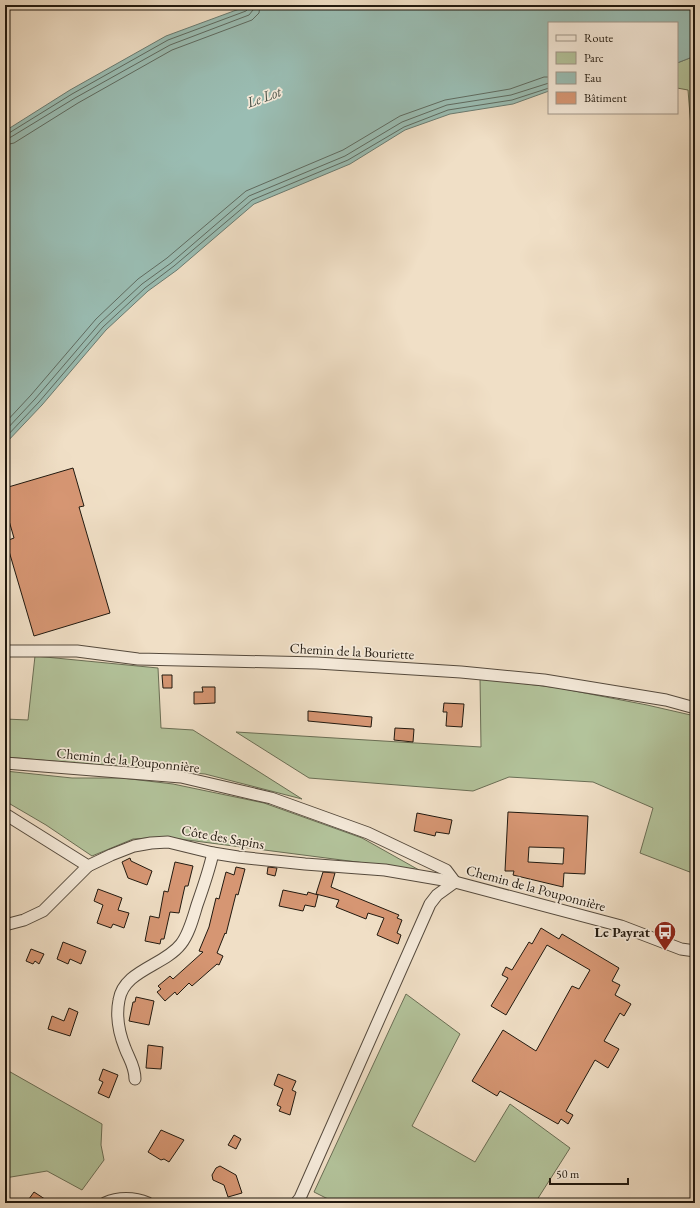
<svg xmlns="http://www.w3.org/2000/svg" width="700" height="1208" viewBox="0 0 700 1208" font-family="'EB Garamond',serif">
  <rect width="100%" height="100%" fill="#f0dfc6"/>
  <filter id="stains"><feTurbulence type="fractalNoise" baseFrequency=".005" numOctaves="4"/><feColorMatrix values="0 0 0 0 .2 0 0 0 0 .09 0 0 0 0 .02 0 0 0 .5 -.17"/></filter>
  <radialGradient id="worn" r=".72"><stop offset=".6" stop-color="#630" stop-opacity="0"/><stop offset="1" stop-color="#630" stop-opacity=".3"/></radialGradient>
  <g fill="#b3c39b" stroke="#6a6e55">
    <polygon points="695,56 695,177 688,90 677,88 677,63"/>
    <polygon points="35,656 158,668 161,728 193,730 302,799 205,774 5,757 5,719 28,720"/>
    <polygon points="480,678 559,688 647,705 695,716 695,874 640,853 653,808 593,782 509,777 473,791 309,778 236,732 481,747"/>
    <polygon points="5,771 72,778 122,778 173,784 264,803 362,838 419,870 164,837 133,839 92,856 46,825 5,801"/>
    <polygon points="406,994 460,1034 412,1126 475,1162 510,1104 570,1148 535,1203 336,1203 314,1192"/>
    <polygon points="5,1069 102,1124 101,1145 104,1160 82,1190 47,1171 5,1178"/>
  </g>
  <polygon fill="#9abdb3" stroke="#6a7b71" points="250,5 695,5 695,56 677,63 677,23 549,23 549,91 513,104 450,114 405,130 350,164 254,204 177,270 148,291 106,330 42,405 5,444 5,131 70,90 166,36"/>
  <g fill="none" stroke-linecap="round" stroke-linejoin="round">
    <g stroke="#5e6b61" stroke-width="1">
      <polyline points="5,134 9,133 72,94 168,40 246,11 249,8 249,5"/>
      <polyline points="5,139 11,137 75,98 170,45 249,15 253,10 254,5"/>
      <polyline points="5,145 14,143 78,103 172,50 252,20 259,13 260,5"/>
      <polyline points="5,423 31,395 96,319 138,279 167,258 246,191 343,150 400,116 445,100 510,89 544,77 549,77"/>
      <polyline points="5,431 35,399 100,323 142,284 171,263 249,196 345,156 402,122 447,105 511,95 549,83"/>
      <polyline points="5,438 39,402 103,327 145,288 174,266 252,200 348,160 404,127 448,110 512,100 549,88"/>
    </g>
  </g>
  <g fill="#d69673" stroke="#21190f" fill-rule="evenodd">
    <polygon points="73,468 84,506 79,507 110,613 34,636 6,541 14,538 5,507 5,488"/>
    <polygon points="162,675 172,675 172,688 163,688"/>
    <polygon points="202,687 215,687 215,703 194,704 194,692 203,692"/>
    <polygon points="444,703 464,704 462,727 446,726 447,712 443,712"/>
    <polygon points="308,711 372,717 371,727 308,721"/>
    <polygon points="395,728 414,729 413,742 394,740"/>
    <path d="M508 812 588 816 585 874 564 873 563 887 513 875 514 871H505ZM529 847 564 848 563 864 528 862Z"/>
    <polygon points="417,813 452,820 449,834 436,832 435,836 414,831"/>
    <polygon points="130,858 131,861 152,871 147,885 128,878 122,862"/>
    <polygon points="175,862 193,866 188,886 185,886 179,913 170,912 164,939 161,939 160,944 145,941 150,916 159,918 164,891 168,892"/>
    <polygon points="236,867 245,869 238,895 236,894 226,934 225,933 217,953 223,956 219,965 217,964 192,986 189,983 177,995 175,992 165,1001 157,992 161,989 158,986 170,976 173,979 203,952 199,951 209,927 216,898 219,899 226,872 234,875"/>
    <polygon points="268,867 277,868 275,876 267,874"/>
    <polygon points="323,872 335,873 331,887 399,915 397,918 402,920 397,933 401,935 398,944 377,935 384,918 368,913 366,919 336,907 339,900 316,894"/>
    <polygon points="98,889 122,898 118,910 129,913 124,928 113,924 111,928 97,923 103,905 94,901"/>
    <polygon points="283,890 307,895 308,892 318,895 315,907 305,905 303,911 279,906"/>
    <polygon points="541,928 559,939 562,934 619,968 612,981 620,985 615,995 631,1004 624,1016 620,1013 604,1041 619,1049 608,1068 595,1060 566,1111 573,1115 568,1124 561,1119 558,1124 500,1091 497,1096 472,1081 503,1030 536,1051 572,986 579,989 590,970 547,945 506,1015 491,1006 508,978 502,975 506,967 512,970 529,942 532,944"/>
    <polygon points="63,942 86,951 81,964 70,959 68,964 57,959"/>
    <polygon points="31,949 44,954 39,964 35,961 33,964 26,961"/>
    <polygon points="136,997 154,1001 149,1025 129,1021 133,1002 135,1002"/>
    <polygon points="69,1008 78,1012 70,1036 48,1029 52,1016 64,1021"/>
    <polygon points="148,1045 163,1047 161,1069 146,1068"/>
    <polygon points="103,1069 118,1075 109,1098 98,1093 103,1082 99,1080"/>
    <polygon points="278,1074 296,1081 292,1090 296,1092 290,1115 279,1111 281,1107 277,1105 283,1089 274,1085"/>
    <polygon points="161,1130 184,1140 169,1162 164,1159 161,1160 148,1152"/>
    <polygon points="234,1135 241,1139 236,1149 228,1145"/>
    <polygon points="220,1166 236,1175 242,1193 228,1197 224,1185 213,1180 212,1175 216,1168"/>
    <polygon points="34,1192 51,1203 26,1203"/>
  </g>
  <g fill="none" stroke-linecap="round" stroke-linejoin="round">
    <g stroke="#554a3d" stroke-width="13">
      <g id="minor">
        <polyline points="5,651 77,651 138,659 317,663 461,672 544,680 666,700 695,708"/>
        <polyline points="5,763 181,777 271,798 368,833 446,870 455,882"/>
        <polyline points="5,814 88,866 111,855 134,846 151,843 168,842 213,853 238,857 305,864 385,870 455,882 621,926 681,949 695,951"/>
        <polyline points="5,925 24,920 43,911 88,866"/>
        <path d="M135 1079C135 1066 129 1059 125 1048 119 1033 116 1015 119 1000 124 970 164 966 181 944 189 934 193 918 197 905 203 888 209 871 213 853"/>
        <path d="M105 1203C118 1197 134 1197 148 1203"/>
        <polyline points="296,1203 300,1198 430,904 437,895 455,882"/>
      </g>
    </g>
    <use href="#minor" stroke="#f5eada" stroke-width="11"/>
  </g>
  <defs>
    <g id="bus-pin" transform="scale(1.15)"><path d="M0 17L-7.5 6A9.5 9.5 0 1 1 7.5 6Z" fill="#8f2418" stroke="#f5eada"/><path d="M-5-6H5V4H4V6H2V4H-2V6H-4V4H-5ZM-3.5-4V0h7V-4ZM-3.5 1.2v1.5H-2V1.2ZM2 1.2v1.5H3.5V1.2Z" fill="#fff"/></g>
  </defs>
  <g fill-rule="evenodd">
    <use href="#bus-pin" x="665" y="932"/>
  </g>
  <g text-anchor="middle" stroke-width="3.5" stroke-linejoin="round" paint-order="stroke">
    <g font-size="14" fill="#21190f" stroke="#f5eada">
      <text transform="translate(352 651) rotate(3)" y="5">Chemin de la Bouriette</text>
      <text transform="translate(128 760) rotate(6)" y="5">Chemin de la Pouponnière</text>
      <text transform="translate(223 837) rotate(10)" y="5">Côte des Sapins</text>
      <text transform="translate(536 888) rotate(15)" y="5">Chemin de la Pouponnière</text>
    </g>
    <g font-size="14" font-weight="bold" fill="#21190f" stroke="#f5eada" text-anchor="end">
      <text x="650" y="937">Le Payrat</text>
    </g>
    <g font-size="15" font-style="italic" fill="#4b5248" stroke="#f5eada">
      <text transform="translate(264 97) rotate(-20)" y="5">Le Lot</text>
    </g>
  </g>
  <rect width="700" height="1208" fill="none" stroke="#f0dfc6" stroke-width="20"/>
  <rect x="6" y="6" width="688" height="1196" fill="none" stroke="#21190f" stroke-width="2"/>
  <rect x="10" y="10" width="680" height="1188" fill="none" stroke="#21190f"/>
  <rect x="548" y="22" width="130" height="92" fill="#f5eada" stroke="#a09689"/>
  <rect x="556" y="35" width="20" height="6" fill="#f5eada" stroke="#a09689"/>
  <text x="584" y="42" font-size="12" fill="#21190f">Route</text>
  <rect x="556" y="52" width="20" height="12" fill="#b3c39b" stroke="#a09689"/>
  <text x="584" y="62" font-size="12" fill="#21190f">Parc</text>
  <rect x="556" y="72" width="20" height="12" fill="#9abdb3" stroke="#a09689"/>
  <text x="584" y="82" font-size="12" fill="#21190f">Eau</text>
  <rect x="556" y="92" width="20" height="12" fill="#d69673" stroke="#a09689"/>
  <text x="584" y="102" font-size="12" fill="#21190f">Bâtiment</text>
  <path d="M550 1178v6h78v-6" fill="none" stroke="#21190f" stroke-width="2"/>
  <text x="556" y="1178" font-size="12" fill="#21190f" stroke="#f5eada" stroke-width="3" paint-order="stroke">50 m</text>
  <rect width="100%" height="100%" filter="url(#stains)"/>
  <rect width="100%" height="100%" fill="url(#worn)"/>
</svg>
